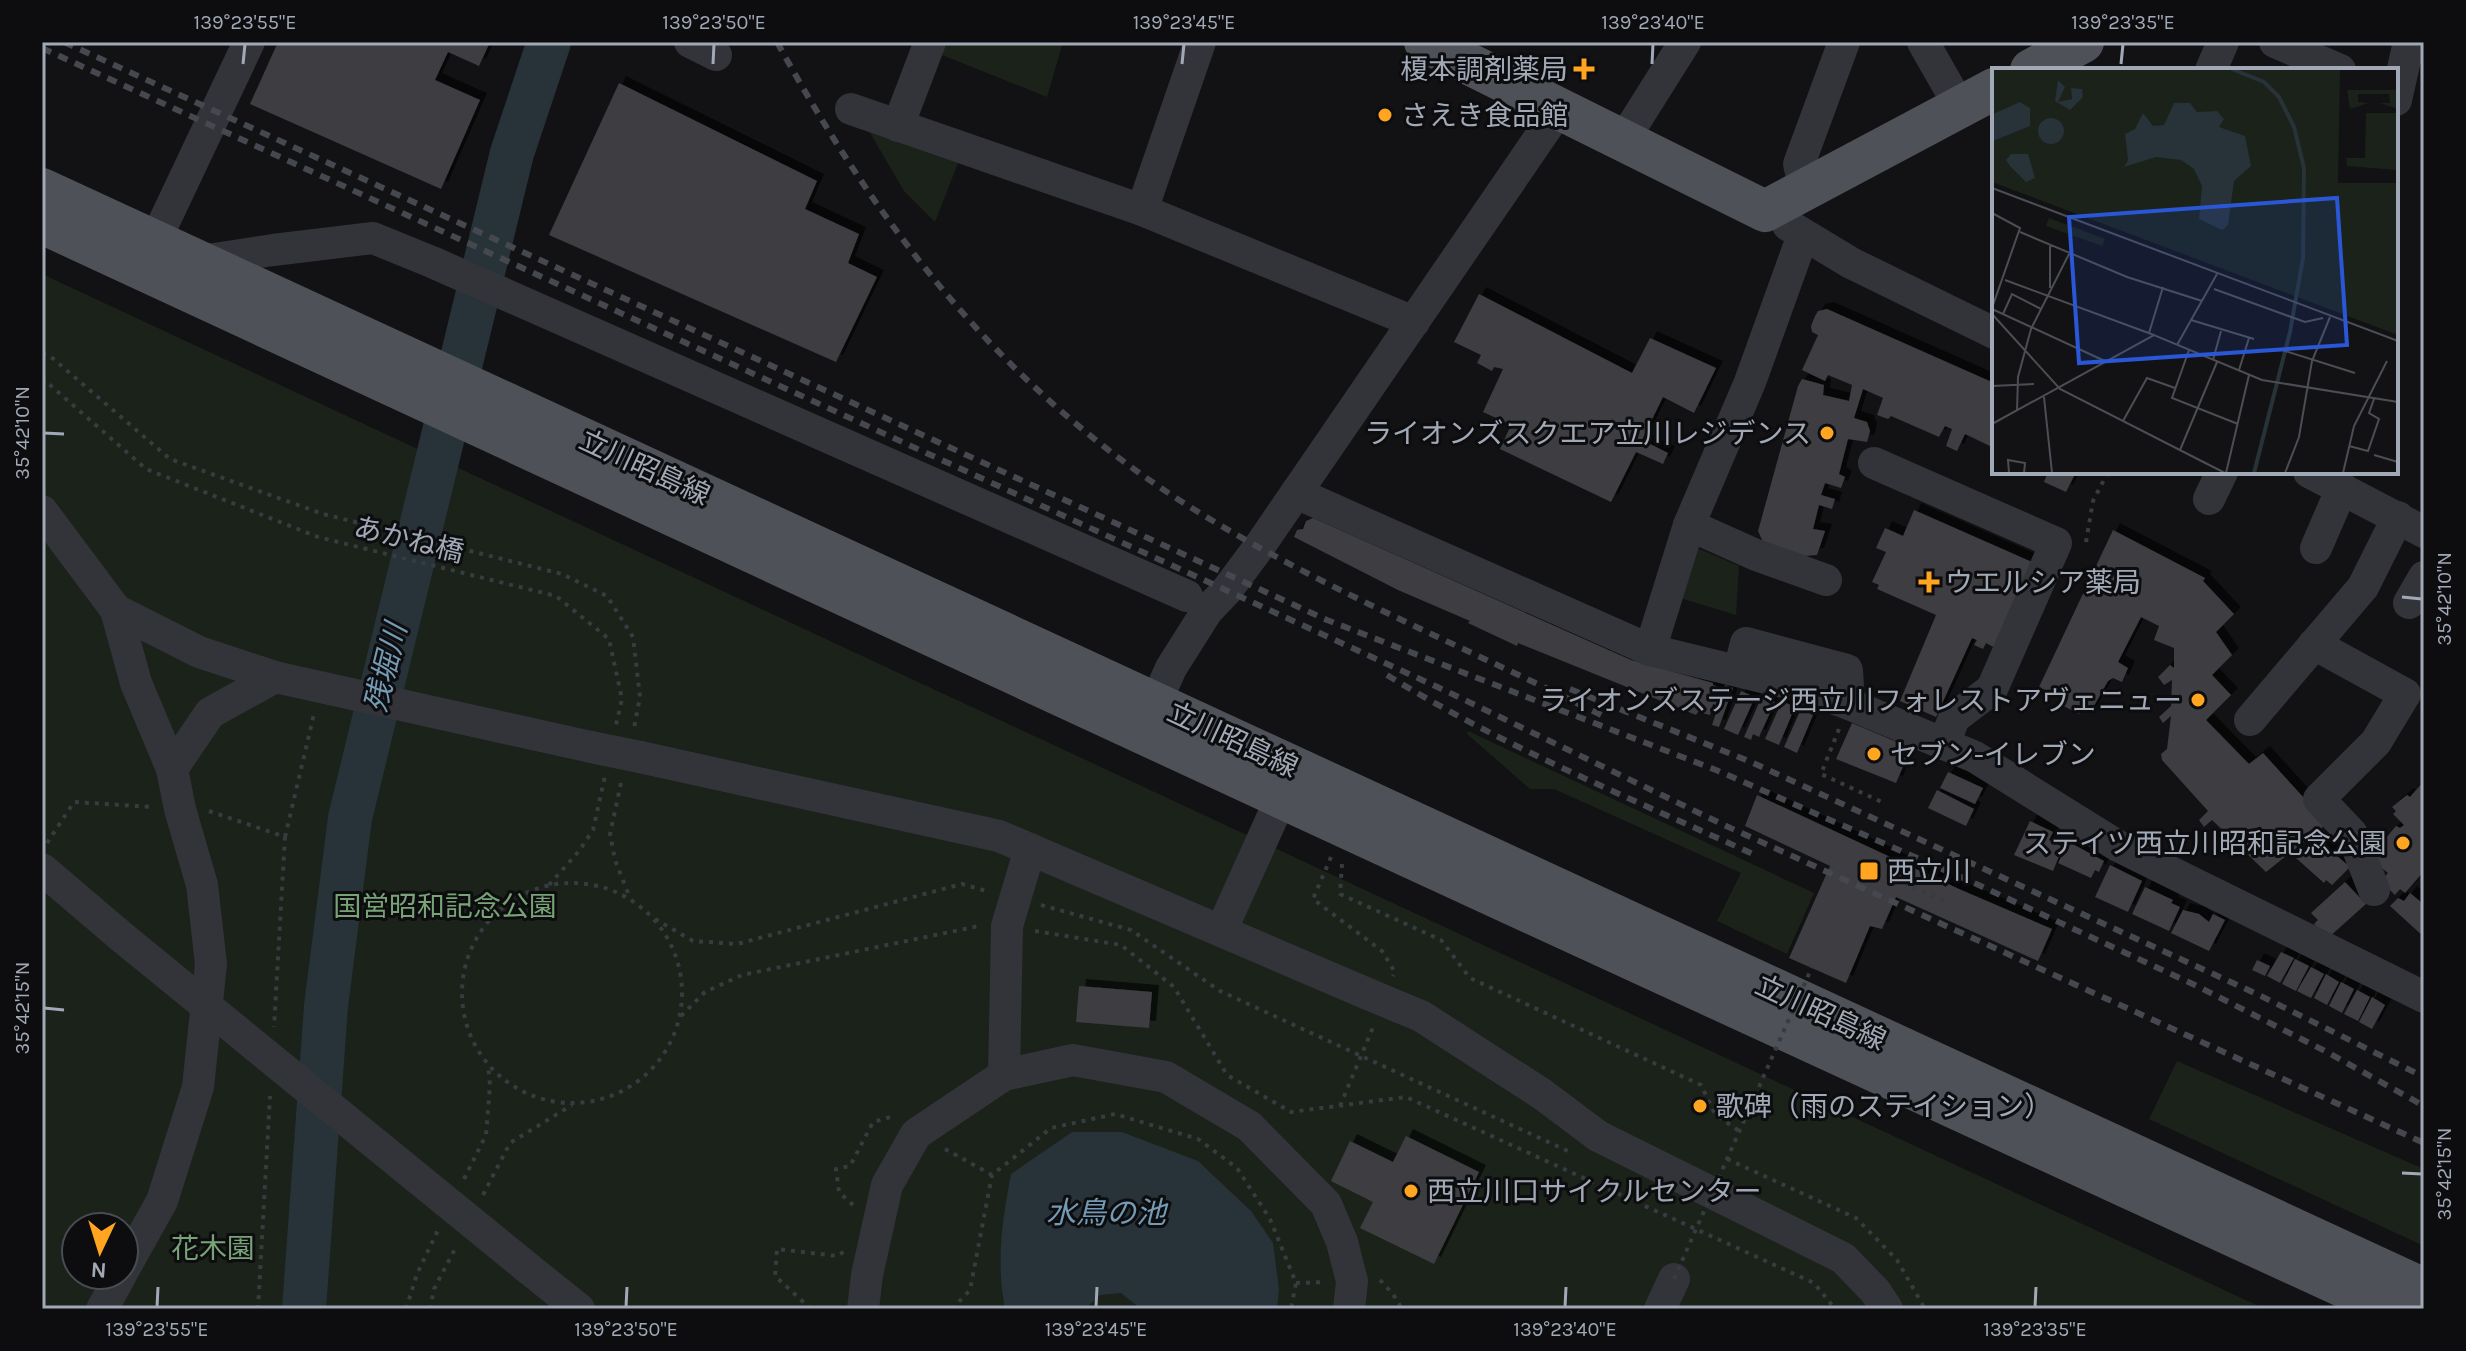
<svg xmlns="http://www.w3.org/2000/svg" width="2466" height="1351" viewBox="0 0 2466 1351" font-family="Karla,'Noto Sans JP',sans-serif">
  <defs>
    <filter id="shadow"><feDropShadow dx="7" dy="-7" stdDeviation="0" flood-color="#0009"/></filter>
  </defs>
  <rect width="100%" height="100%" fill="#121214"/>
  <g fill="#1a221a" fill-rule="evenodd">
    <polygon points="936,42 1063,42 1047,97 932,51"/>
    <polygon points="869,131 958,163 935,222 904,191"/>
    <path d="M42 274 2265 1309H42ZM76 1227H124V1275H76Z"/>
    <polygon points="1695,547 1739,566 1736,615 1677,597"/>
    <polygon points="1468,731 1814,893 1787,954 1717,921 1741,873 1554,789 1530,789 1467,734"/>
    <polygon points="2177,1061 2424,1169 2424,1246 2149,1119"/>
  </g>
  <path fill="#273239" d="M1072 1132H1122L1198 1161 1251 1211 1273 1243 1279 1289 1277 1309H1141L1121 1293 1100 1295 1085 1309H1005C996 1261 1002 1221 1011 1174Z"/>
  <g fill="none" stroke-linecap="round" stroke-linejoin="round">
    <polyline stroke="#273239" stroke-width="44" points="304,1309 326,1006 350,818 512,153 549,42"/>
  </g>
  <g fill="#3c3d42" filter="url(#shadow)">
    <polygon points="278,42 490,42 479,66 448,52 435,80 480,100 441,189 250,104"/>
    <polygon points="619,83 817,181 805,209 859,234 848,263 877,277 836,362 549,235"/>
    <polygon points="1479,294 1632,373 1650,338 1716,368 1694,413 1663,397 1642,440 1668,453 1663,464 1636,452 1611,502 1500,449 1511,425 1483,412 1503,369 1494,367 1492,371 1477,363 1481,355 1454,342"/>
    <polygon points="1827,309 1994,383 1994,448 1965,434 1957,451 1946,446 1952,429 1945,426 1939,437 1891,416 1888,419 1877,415 1883,398 1863,389 1854,418 1867,422 1870,431 1867,442 1848,439 1839,474 1845,477 1841,488 1825,483 1821,495 1835,499 1832,509 1819,505 1813,529 1825,531 1817,555 1805,556 1763,542 1758,531 1798,386 1802,379 1824,385 1823,395 1849,401 1852,385 1828,375 1825,381 1802,370 1818,335 1812,332 1811,326 1815,316 1818,311"/>
    <polygon points="2048,472 2076,472 2066,492 2044,482"/>
    <polygon points="1914,510 2032,562 1995,648 1986,643 1983,649 1974,645 1977,640 1972,638 1936,717 1900,701 1936,615 1877,589 1879,585 1872,582 1886,552 1876,548 1885,528 1903,536"/>
    <polygon points="1313,518 1631,660 1713,683 1713,685 1721,688 1716,705 1713,704 1710,715 1698,712 1696,715 1518,643 1517,646 1468,623 1470,621 1398,590 1294,537 1297,530 1303,529 1306,521"/>
    <polygon points="2113,530 2205,578 2203,581 2234,614 2216,632 2232,655 2212,675 2231,695 2206,720 2249,764 2263,753 2323,819 2324,826 2266,872 2212,820 2204,827 2199,820 2208,811 2162,760 2161,754 2167,749 2171,716 2163,723 2159,717 2171,706 2172,680 2164,685 2158,677 2170,665 2174,668 2174,648 2154,640 2159,626 2141,617 2118,662 2128,668 2122,682 2113,678 2108,681 2090,713 2081,709 2079,714 2058,703 2061,698 2039,687"/>
    <polygon points="1725,685 1733,688 1719,727 1712,725"/>
    <polygon points="1741,691 1755,697 1738,735 1724,729"/>
    <polygon points="1762,696 1775,702 1759,737 1753,734 1751,740 1744,737"/>
    <polygon points="1782,701 1795,707 1779,745 1765,739"/>
    <polygon points="1801,709 1813,715 1797,753 1784,747"/>
    <polygon points="1852,723 1911,748 1896,783 1836,759"/>
    <polygon points="1948,772 1983,788 1975,804 1940,788"/>
    <polygon points="2424,781 2424,871 2405,893 2400,889 2395,895 2381,881 2388,873 2369,858 2396,826 2400,828 2404,825 2393,814 2396,811 2392,807 2407,795 2410,797"/>
    <polygon points="1937,790 1974,809 1966,826 1928,808"/>
    <polygon points="1757,795 1959,889 2052,929 2038,961 1896,897 1882,929 1870,926 1846,983 1789,958 1830,866 1745,826"/>
    <polygon points="2030,821 2053,832 2049,840 2063,847 2053,871 2014,855"/>
    <polygon points="2316,838 2350,867 2332,885 2326,880 2324,883 2296,858"/>
    <polygon points="2069,842 2104,861 2099,872 2095,870 2091,878 2058,863"/>
    <polygon points="2110,865 2142,881 2128,912 2095,897"/>
    <polygon points="2345,882 2366,904 2328,938 2314,924 2318,920 2311,913"/>
    <polygon points="2145,887 2173,900 2171,903 2180,907 2169,931 2132,914"/>
    <polygon points="2410,893 2421,902 2424,899 2424,937 2390,906 2398,898 2404,901"/>
    <polygon points="2183,910 2199,914 2209,922 2213,914 2225,920 2209,951 2171,933"/>
    <polygon points="2281,952 2294,958 2280,983 2267,976"/>
    <polygon points="2295,959 2309,966 2296,991 2282,984"/>
    <polygon points="2257,960 2270,966 2265,976 2252,970"/>
    <polygon points="2311,967 2324,974 2311,998 2297,991"/>
    <polygon points="2326,974 2339,982 2327,1005 2314,998"/>
    <polygon points="2341,982 2354,989 2342,1013 2329,1006"/>
    <polygon points="1079,986 1152,992 1149,1028 1076,1022"/>
    <polygon points="2357,990 2370,997 2358,1021 2344,1014"/>
    <polygon points="2372,997 2385,1005 2372,1029 2359,1022"/>
    <polygon points="1406,1136 1479,1172 1434,1264 1360,1228 1373,1202 1331,1181 1350,1141 1393,1162"/>
  </g>
  <g fill="none" stroke-linecap="round" stroke-linejoin="round">
    <g stroke="#383b40" stroke-width="4" stroke-dasharray="4 6" stroke-linecap="butt">
      <polyline points="42,354 50,356 170,459 323,514 562,574 607,596 633,637 640,697 634,728"/>
      <polyline points="42,378 146,469 318,537 556,596 609,639 622,699 616,725"/>
      <polyline points="2086,542 2093,501 2108,472"/>
      <polyline points="1839,729 1821,774 1884,803"/>
      <polyline points="621,783 610,834 615,860 630,898"/>
      <polyline points="209,811 285,837 274,1027"/>
      <polyline points="285,837 314,714"/>
      <polyline points="47,843 74,802 152,807"/>
      <polyline points="1331,857 1313,899 1382,951 1395,972 1393,976"/>
      <polyline points="1858,863 1946,902 1950,900"/>
      <polyline points="1342,864 1340,894 1441,940 1470,978 1701,1085 1715,1114 1739,1131"/>
      <circle cx="572" cy="993" r="110"/>
      <polyline points="549,885 579,851 593,830 605,776"/>
      <polyline points="1041,905 1131,930 1220,991 1570,1152"/>
      <polyline points="655,919 693,941 737,944 962,884 990,892"/>
      <polyline points="1035,931 1121,945 1174,987 1227,1075 1291,1112 1406,1097 1814,1283 1835,1309"/>
      <polyline points="681,1016 705,992 742,975 979,926"/>
      <polyline points="1340,1106 1374,1025"/>
      <polyline points="945,1149 992,1175"/>
      <polyline points="1727,1159 1856,1218 1897,1260 1925,1309"/>
      <polyline points="464,1179 486,1135 490,1085 488,1066"/>
      <polyline points="483,1195 510,1143 572,1105"/>
      <polyline points="853,1205 839,1192 836,1169 850,1166 873,1122 894,1116"/>
      <polyline points="1380,1280 1393,1294 1402,1309"/>
      <polyline points="1296,1283 1326,1282"/>
      <polyline points="258,1309 270,1096"/>
      <polyline points="406,1309 417,1274 438,1230"/>
      <polyline points="430,1309 434,1289 457,1245"/>
      <polyline points="811,1309 775,1276 777,1249 837,1256 845,1251"/>
      <polyline points="952,1309 970,1290 992,1175 1051,1128 1115,1114 1198,1139 1237,1168 1270,1219 1296,1283 1291,1309"/>
    </g>
    <g stroke="#323439" stroke-width="32">
      <polyline points="690,42 716,55"/>
      <polyline points="1923,42 1960,107"/>
      <polyline points="2275,42 2340,70"/>
      <polyline points="2211,70 2223,42"/>
      <polyline points="2396,100 2409,42"/>
      <polyline points="851,109 1142,210 1414,322"/>
      <polyline points="898,126 930,42"/>
      <polyline points="1624,139 1685,42"/>
      <polyline points="1805,190 1799,164 1844,42"/>
      <polyline points="1142,210 1200,42"/>
      <polyline points="1788,225 1851,263 1994,333"/>
      <polyline points="146,260 249,42"/>
      <polyline points="201,261 273,250 373,238 432,262 1187,596"/>
      <polyline points="1874,463 2056,543 1992,689 1954,718 1944,744"/>
      <polyline points="2309,472 2424,532"/>
      <polyline points="1296,493 1650,650 1795,685 1849,704 1975,757 2118,846 2424,997"/>
      <polyline points="2209,499 2222,472"/>
      <polyline points="42,511 116,610 136,683 172,769"/>
      <polyline points="1689,525 1756,555 1826,580"/>
      <polyline points="2316,548 2342,488"/>
      <polyline points="2409,603 2424,577"/>
      <polyline points="116,610 199,652 275,677"/>
      <polyline points="2314,644 2405,694 2376,742 2319,799 2352,834 2374,890"/>
      <polyline points="1650,650 1689,525 1750,382 1803,235"/>
      <polyline points="1739,671 1746,643 1847,670 1849,704"/>
      <polyline points="2250,720 2363,587 2398,517"/>
      <polyline points="1147,722 1171,668 1207,611 1227,590 1259,547 1560,108"/>
      <polyline points="640,757 999,836 1368,994"/>
      <polyline points="42,869 123,938"/>
      <polyline points="1221,931 1282,796"/>
      <polyline points="1399,1007 1421,1016 1542,1094 1598,1136 1843,1258 1875,1291 1887,1309"/>
      <polyline points="1004,1075 1007,926 1030,849"/>
      <polyline points="124,1269 162,1201 198,1087 211,964 202,885 180,809 172,769 210,713 275,677 591,747"/>
      <polyline points="529,1269 579,1309"/>
      <polyline points="102,1309 121,1275"/>
      <polyline points="863,1309 867,1275 887,1185 916,1134 1004,1075 1073,1060 1166,1077 1249,1126 1326,1204 1342,1242 1352,1281 1349,1309"/>
      <polyline points="1660,1309 1674,1279"/>
    </g>
    <g stroke="#4e5158" stroke-width="42">
      <polyline points="1425,42 1765,211 1994,89"/>
      <polyline points="2031,70 2083,42"/>
      <polyline points="42,189 2424,1289"/>
      <polyline points="42,223 1414,859 2392,1309"/>
    </g>
    <g stroke="#45484e" stroke-width="6" stroke-dasharray="10 8" stroke-linecap="butt">
      <polyline points="64,42 1327,620 1716,770 1972,882 2197,986 2327,1052 2424,1106"/>
      <path d="M777 42C878 226 998 382 1176 498 1311 585 1464 646 1607 718"/>
      <polyline points="42,48 1444,690 1724,825 2424,1143"/>
      <path d="M1387 675C1502 746 1630 798 1753 854"/>
      <polyline points="1570,689 1751,762 2259,995 2424,1077"/>
    </g>
    <polyline stroke="#383b40" stroke-width="4" stroke-dasharray="4 6" stroke-linecap="butt" points="1674,1279 1812,967"/>
    <g stroke="#323439" stroke-width="32">
      <polyline points="591,747 640,757"/>
      <polyline points="123,938 529,1269"/>
      <polyline points="1368,994 1399,1007"/>
    </g>
  </g>
  <path fill="none" stroke="#a2a9b6" stroke-width="3" d="M243 64 245 44M713 64 714 44M1182 64 1184 44M1652 64 1653 44M2121 64 2123 44M44 433 64 434M2402 597 2422 599M44 1008 64 1010M2402 1173 2422 1174M157 1307 158 1287M626 1307 627 1287M1096 1307 1097 1287M1565 1307 1566 1287M2035 1307 2036 1287"/>
  <g fill="#ffa51f" stroke="#0d0d0f" stroke-width="3">
    <path d="M1580 57h8v8h8v8h-8v8h-8v-8h-8v-8h8z"/>
    <circle cx="1385" cy="115" r="8"/>
    <circle cx="1827" cy="433" r="8"/>
    <path d="M1925 570h8v8h8v8h-8v8h-8v-8h-8v-8h8z"/>
    <circle cx="2198" cy="700" r="8"/>
    <circle cx="1874" cy="754" r="8"/>
    <circle cx="2403" cy="843" r="8"/>
    <rect x="1859" y="861" width="20" height="20" rx="4"/>
    <circle cx="1700" cy="1106" r="8"/>
    <circle cx="1411" cy="1191" r="8"/>
  </g>
  <g text-anchor="middle" stroke-width="6" stroke-linejoin="round" paint-order="stroke">
    <g font-size="28" fill="#a2a9b6" stroke="#0d0d0f" text-anchor="start">
      <text x="1568" y="79" text-anchor="end">榎本調剤薬局</text>
      <text x="1401" y="125">さえき食品館</text>
      <text x="1811" y="443" text-anchor="end">ライオンズスクエア立川レジデンス</text>
      <text x="1945" y="592">ウエルシア薬局</text>
      <text x="2182" y="710" text-anchor="end">ライオンズステージ西立川フォレストアヴェニュー</text>
      <text x="1890" y="764">セブン-イレブン</text>
      <text x="2387" y="853" text-anchor="end">ステイツ西立川昭和記念公園</text>
      <text x="1887" y="881">西立川</text>
      <text x="1716" y="1116">歌碑（雨のステイション）</text>
      <text x="1427" y="1201">西立川口サイクルセンター</text>
    </g>
    <g font-size="28" fill="#a2a9b6" stroke="#0d0d0f">
      <text transform="translate(645 467) rotate(25)" y="10">立川昭島線</text>
      <text transform="translate(409 539) rotate(14)" y="10">あかね橋</text>
      <text transform="translate(1233 739) rotate(25)" y="10">立川昭島線</text>
      <text transform="translate(1821 1012) rotate(25)" y="10">立川昭島線</text>
    </g>
    <g font-size="28" fill="#77a376" stroke="#0d0d0f">
      <text x="445" y="916">国営昭和記念公園</text>
      <text x="213" y="1258">花木園</text>
    </g>
    <g font-size="30" font-style="italic" fill="#749bb5" stroke="#0d0d0f">
      <text transform="translate(386 668) rotate(-76)" y="10">残堀川</text>
      <text x="1106" y="1223">水鳥の池</text>
    </g>
  </g>
  <g transform="translate(1992 68)">
    <rect width="406" height="406" fill="#121214"/>
    <path d="M0 1H348L346 115H406V267L0 114ZM355 22H406V41L388 35H398L397 26H366V34L376 35 358 41ZM374 45H406L405 102 355 98 354 90H373ZM57 150 113 171 110 178 54 158Z" fill="#1a221a"/>
    <path d="M66 12 73 19 66 34 80 31 79 20 90 21 91 29 78 42 63 33ZM28 34 38 40V58L1 73V46ZM182 35H198L205 44 225 43 232 51 227 59 253 68 259 98 242 113 236 157 230 162 207 151 210 118 202 101 189 92 164 89 132 99 136 92 133 66 143 61 151 45 161 58 172 57ZM46 63a13 13 0 1 1 26 0a13 13 0 1 1-26 0ZM19 86H36L43 110 34 114 18 98 14 92Z" fill="#273239"/>
    <path fill="none" stroke="#273239" stroke-width="4" d="M240 1 272 14 287 29 302 59 312 100 311 190 298 264 262 405"/>
    <path fill="none" stroke="#4c4e55" stroke-width="2" d="M0 120 406 273M0 145 28 160 0 240M28 164 135 209 210 233M13 212 162 267M58 220V176M222 221 313 254 331 250M0 241 115 294M0 246 68 321 233 405M11 246 20 226 49 241M199 252 262 271M157 265 171 219M185 277 225 206M197 282 180 330 246 356M290 282 363 305M221 292 229 263M247 302 257 270M0 318 42 316M52 329 60 405M25 343 26 309 39 261 78 184M131 353 155 310 183 320M0 356 162 267 270 312 406 334M357 378 376 383 387 351 377 345 382 331M188 382 225 294M382 387 406 394M17 405 16 392 33 395 32 405M234 405 257 307M293 405 307 369 320 293 338 249M351 405 362 358 395 293"/>
    <path fill="#2a57d5" fill-opacity="0.15" stroke="#2a57d5" stroke-width="4" d="M345 130 355 277 87 295 77 149Z"/>
    <rect width="406" height="406" fill="none" stroke="#a2a9b6" stroke-width="4"/>
  </g>
  <rect width="2466" height="1351" fill="none" stroke="#0d0d0f" stroke-width="88"/>
  <g transform="translate(100 1251) rotate(184)"><circle r="38" fill="#0d0d0f" stroke="#494b52" stroke-width="2"/>
  <path d="M0-6L14 30L0 20L-14 30Z" fill="#ffa51f"/>
  <text y="-12" font-size="22" font-weight="bold" text-anchor="middle" fill="#a2a9b6">N</text>
  </g>
  <rect x="44" y="44" width="2378" height="1263" fill="none" stroke="#a2a9b6" stroke-width="3"/>
  <g font-size="20" text-anchor="middle" fill="#a2a9b6">
    <text x="245" y="29">139°23'55"E</text>
    <text x="714" y="29">139°23'50"E</text>
    <text x="1184" y="29">139°23'45"E</text>
    <text x="1653" y="29">139°23'40"E</text>
    <text x="2123" y="29">139°23'35"E</text>
    <text transform="translate(22 433) rotate(-90)" y="7">35°42'10"N</text>
    <text transform="translate(2444 599) rotate(-90)" y="7">35°42'10"N</text>
    <text transform="translate(22 1008) rotate(-90)" y="7">35°42'15"N</text>
    <text transform="translate(2444 1174) rotate(-90)" y="7">35°42'15"N</text>
    <text x="157" y="1336">139°23'55"E</text>
    <text x="626" y="1336">139°23'50"E</text>
    <text x="1096" y="1336">139°23'45"E</text>
    <text x="1565" y="1336">139°23'40"E</text>
    <text x="2035" y="1336">139°23'35"E</text>
  </g>
</svg>
